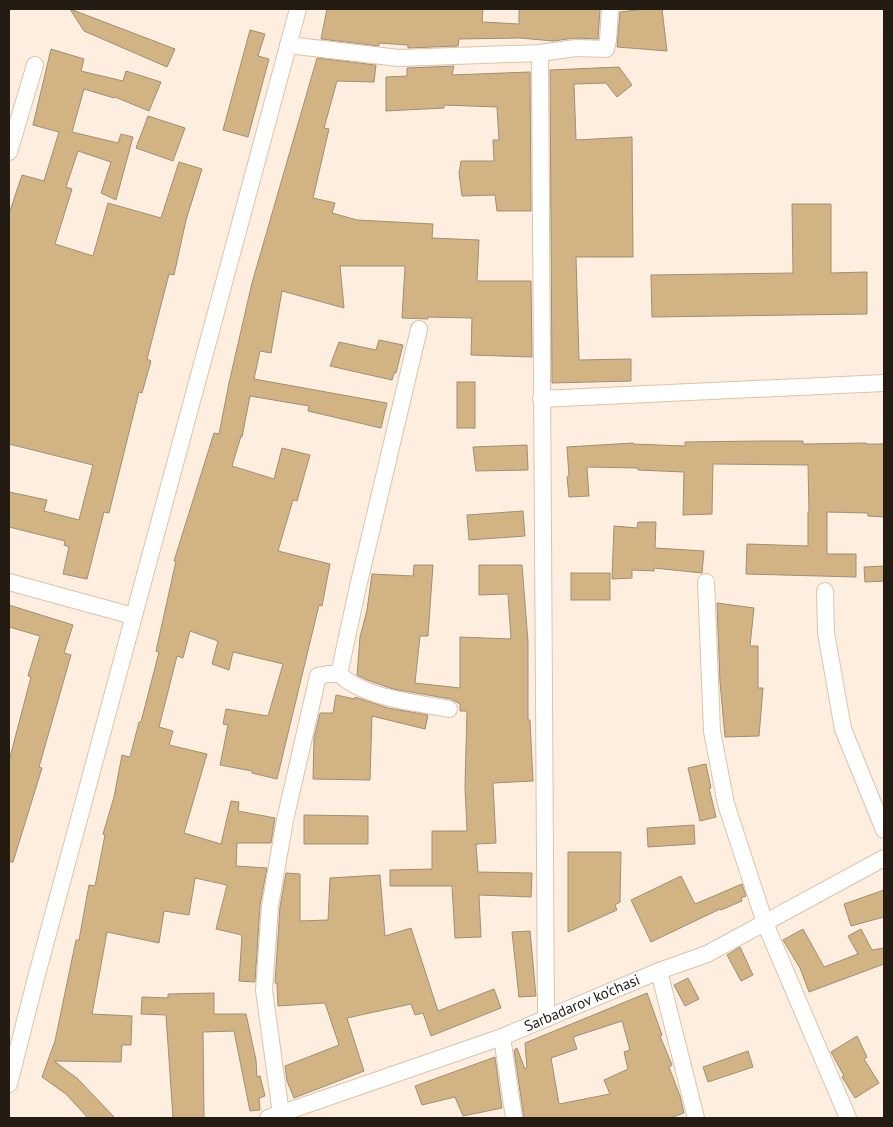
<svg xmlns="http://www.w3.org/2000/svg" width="893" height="1127" viewBox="0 0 893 1127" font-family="'PT Sans',sans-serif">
  <rect width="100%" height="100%" fill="#feeee0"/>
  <g fill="#d1b384" stroke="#a08f74" fill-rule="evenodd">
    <polygon points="70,9 175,49 167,67 84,31"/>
    <polygon points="327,9 483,9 482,22 519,24 519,9 600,9 598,39 575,38 553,41 520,38 459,39 458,46 408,48 408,45 379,43 379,46 321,39"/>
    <polygon points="645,9 662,9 667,51 617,47 620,12"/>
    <polygon points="250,30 265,34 258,56 269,59 248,137 223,130"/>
    <polygon points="51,49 84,59 81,71 123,81 126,71 161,82 149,111 115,97 114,98 84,89 72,132 118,143 121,134 133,137 116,200 101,193 111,162 78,151 66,187 72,189 55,244 93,256 108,203 161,218 179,162 202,169 186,220 174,275 169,274 147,359 151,361 142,393 139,392 109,513 104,512 87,579 63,574 69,547 64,545 65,541 9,527 9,492 47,500 44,511 79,520 93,465 9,444 9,214 22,175 44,181 59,132 33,125"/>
    <polygon points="317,58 376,65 374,82 337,81 324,128 329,129 313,198 335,203 332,213 357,220 433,224 432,238 479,240 477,281 531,281 532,357 471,355 472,318 428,317 428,319 402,318 405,266 340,266 344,308 282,291 271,353 260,351 254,379 387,403 381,428 308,411 309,406 250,396 242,437 241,436 232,466 274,479 282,448 310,455 297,501 293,500 278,551 330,564 322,606 319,605 277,779 252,773 252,771 220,765 228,725 223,724 226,709 268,716 283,664 233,652 229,670 212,664 218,641 190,631 183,658 177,656 159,727 173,731 169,745 207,754 184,833 221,844 231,801 239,802 238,811 275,818 271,843 237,843 236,866 267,868 260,905 255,982 239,981 242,935 216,929 227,885 195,878 189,915 164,911 159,943 107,932 92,1014 132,1016 131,1045 122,1045 121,1062 54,1061 78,1079 115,1118 88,1118 66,1094 42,1077 55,1041 76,940 79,940 89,885 95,886 105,835 103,834 114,797 122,755 130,757 139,722 141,722 159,652 156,651 176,561 174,561 214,433 219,434 229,383 252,283"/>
    <polygon points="454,66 452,75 530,72 531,211 497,211 495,195 462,196 459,173 461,161 494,161 493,140 499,140 497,107 444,105 444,108 386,111 386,77 407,76 407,68"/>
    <polygon points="619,67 632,85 617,97 606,83 574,84 576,140 632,137 633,257 576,257 579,360 631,359 631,381 552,383 550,70"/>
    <polygon points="148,116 185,128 173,161 136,148"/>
    <polygon points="792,204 831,204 831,273 867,272 867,314 652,317 651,275 793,273"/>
    <polygon points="379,340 403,345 396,373 394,373 392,380 330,366 339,342 376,350"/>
    <rect x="457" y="382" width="18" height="46"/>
    <polygon points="760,441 803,441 803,444 866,443 866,444 884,444 884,517 868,516 868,513 827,512 827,554 856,554 856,577 746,574 747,544 808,546 808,512 809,512 808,465 713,464 712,514 683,515 684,472 638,470 638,468 587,467 589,496 569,497 567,477 569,476 567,447 633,443 633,444 685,446 685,442"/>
    <polygon points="527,445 528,470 476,471 473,447"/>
    <polygon points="523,511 525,536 469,540 467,515"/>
    <polygon points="638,522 656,522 655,548 704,551 702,573 654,568 654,571 632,570 632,578 612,579 614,526 637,528"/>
    <polygon points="414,565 433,565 428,636 420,636 415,683 460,688 460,637 511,639 508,594 479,595 479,565 522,565 528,642 528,720 530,720 533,781 493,783 496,843 476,844 478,872 532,873 531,897 479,895 481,937 455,938 452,886 390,886 390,870 432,869 432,831 467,831 465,787 467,711 460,711 460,704 451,699 393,689 367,680 357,675 360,637 367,610 372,574 413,576"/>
    <polygon points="884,566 884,581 865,582 864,567"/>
    <rect x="571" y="573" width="39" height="27"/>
    <polygon points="717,603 754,608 750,646 758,646 758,688 763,688 759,736 725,737 720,682"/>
    <polygon points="9,605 73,625 64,653 71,655 39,767 42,768 13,862 9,862 9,761 31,677 28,676 40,636 9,627"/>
    <polygon points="336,695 355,699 355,697 388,708 428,715 425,729 372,716 370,780 313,779 314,738 320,713 333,713"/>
    <polygon points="706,764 711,788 709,788 716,817 700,821 688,768"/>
    <polygon points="304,815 368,816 368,844 304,844"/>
    <polygon points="694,825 695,844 648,847 647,828"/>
    <polygon points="568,852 621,852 620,902 615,905 617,910 568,932"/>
    <polygon points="286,873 300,874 300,921 328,920 330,878 380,875 385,936 411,928 438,1011 494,989 501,1008 431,1036 423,1013 415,1015 411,1004 347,1018 364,1071 294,1098 287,1081 285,1066 339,1045 325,1003 278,1006 277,983 275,983 280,907"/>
    <polygon points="681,876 695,904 742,884 746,896 741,898 742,901 721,910 720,909 651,942 631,900"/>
    <polygon points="884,890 884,917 851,926 844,904"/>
    <polygon points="803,929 824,967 858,954 848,936 861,929 872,950 884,948 884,964 809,992 800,968 783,940"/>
    <polygon points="530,931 536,996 519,997 512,932"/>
    <polygon points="740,947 753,975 741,981 727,955"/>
    <polygon points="688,978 699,999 685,1006 674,985"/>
    <polygon points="214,993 214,1014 246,1014 256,1060 257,1077 260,1076 265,1096 259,1098 260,1110 250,1111 234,1031 203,1032 204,1118 173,1118 166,1015 141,1014 142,997 168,998 168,994"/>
    <path d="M647 993 662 1035 660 1036 672 1065 669 1067 680 1096 684 1113 670 1118H524L514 1050 517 1048 525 1069 527 1068 525 1043ZM622 1021 630 1050 624 1052 628 1069 604 1080 610 1094 559 1104 551 1058 577 1049 573 1037Z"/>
    <polygon points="857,1036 867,1057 864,1059 879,1083 855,1098 842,1077 844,1076 831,1052"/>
    <polygon points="748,1051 753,1067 708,1082 703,1067"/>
    <polygon points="495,1057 502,1108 463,1116 455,1097 422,1105 415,1086"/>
  </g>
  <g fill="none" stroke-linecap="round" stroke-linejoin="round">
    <g stroke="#ddc3ac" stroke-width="18">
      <g id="minor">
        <polyline points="288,45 399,58 540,53 576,48 606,49 608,40 610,9"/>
        <polyline points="540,53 546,1018"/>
        <polyline points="9,152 35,65"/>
        <polyline points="541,399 884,383"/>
        <polyline points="9,582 133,616"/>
        <polyline points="706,582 712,731 726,804 765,923 848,1118"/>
        <polyline points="825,591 826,633 843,729 884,830"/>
        <path d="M339 674C366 699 414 702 449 709"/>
        <polyline points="659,971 696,1118"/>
        <polyline points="502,1037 514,1118"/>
        <polyline points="9,1084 36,978 298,9"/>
        <polyline points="281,1114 264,990 270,906 285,820 318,676 328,674 339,674 357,591 419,329"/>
        <polyline points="268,1118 502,1037 659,971 707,954 884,858"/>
      </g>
    </g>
    <use href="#minor" stroke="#fff" stroke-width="16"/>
  </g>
  <g text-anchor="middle" stroke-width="4" stroke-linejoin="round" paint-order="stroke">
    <g font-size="15" fill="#241b12" stroke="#fefefe">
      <text transform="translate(582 1003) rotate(-23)" y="5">Sarbadarov ko'chasi</text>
    </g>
  </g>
  <rect width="893" height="1127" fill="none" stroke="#241b12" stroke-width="20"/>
</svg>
